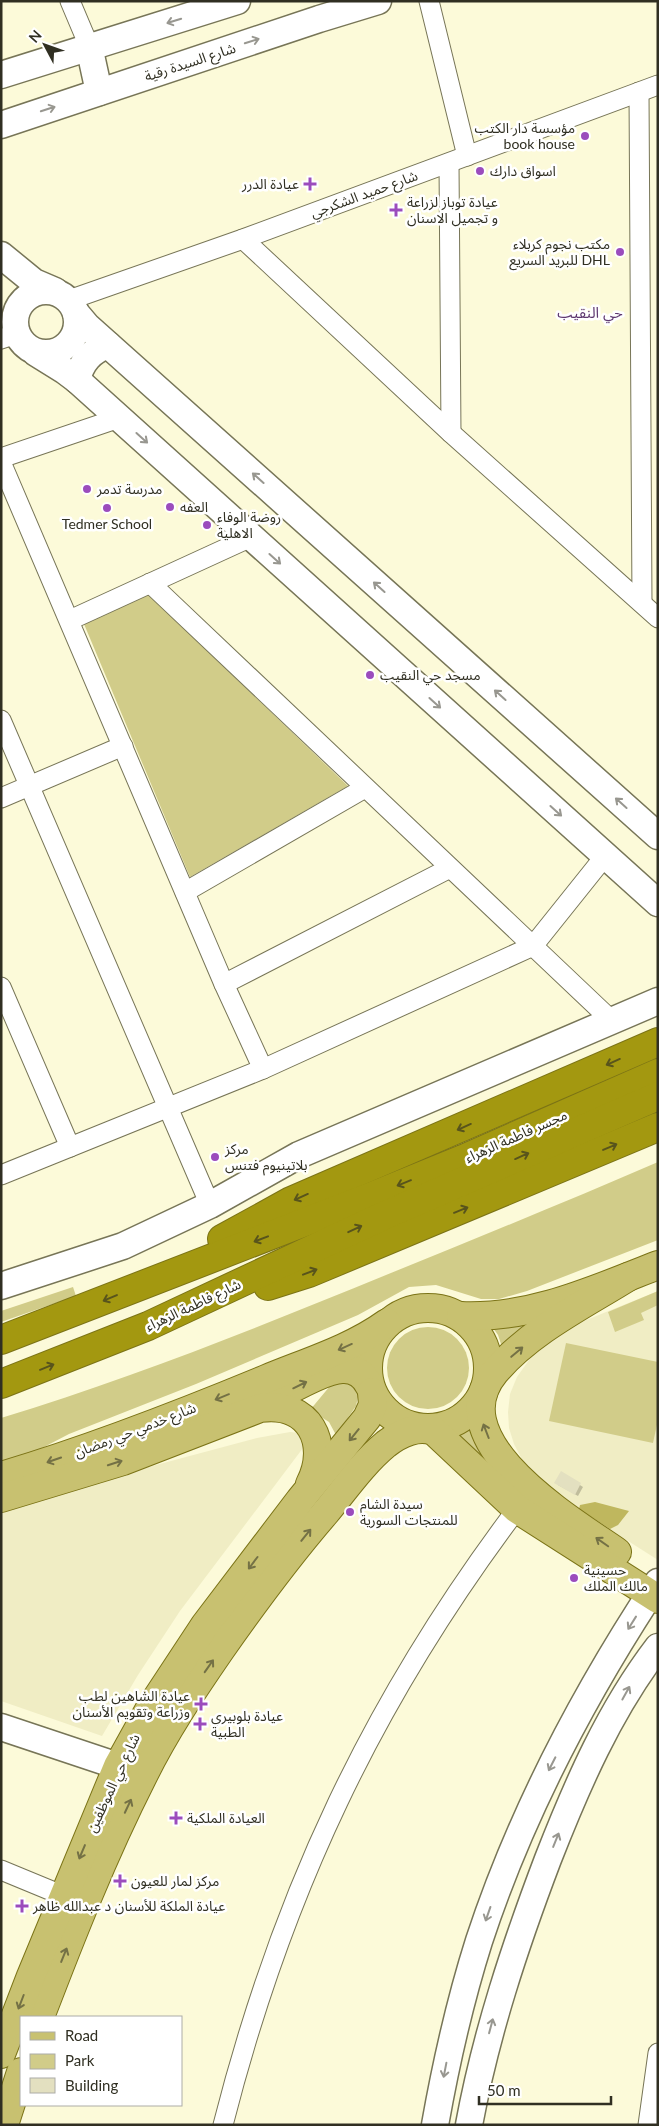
<svg xmlns="http://www.w3.org/2000/svg" width="659" height="2126" viewBox="0 0 659 2126" font-family="Lato,'Noto Sans Arabic',sans-serif">
  <rect width="100%" height="100%" fill="#fcfad9"/>
  <g fill="#f0edc4">
    <polygon points="658,1291 658,1560 548,1490 529,1473 514,1444 509,1428 508,1412 510,1394 517,1377 536,1350 569,1327"/>
    <polygon points="290,1432 299,1433 304,1443 303,1448 180,1611 138,1675 102,1736 1,1701 1,1507 156,1465 257,1438"/>
  </g>
  <g fill="#d1cc89">
    <polygon points="146,592 348,786 190,877 84,624"/>
    <path d="M658 1162V1240L527 1291 499 1299H481L436 1285 409 1287 358 1315 196 1384 69 1434 25 1457 1 1465V1418C132 1378 259 1327 386 1275 477 1238 568 1201 658 1162Z"/>
    <polygon points="73,1287 76,1296 1,1322 1,1311"/>
    <polygon points="658,1291 658,1305 641,1313 644,1320 615,1332 608,1312"/>
    <polygon points="554,1311 504,1353 498,1335 493,1328"/>
    <circle cx="428" cy="1368" r="41"/>
    <polygon points="566,1343 658,1362 658,1420 653,1443 549,1421"/>
    <polygon points="342,1381 354,1385 359,1392 356,1406 336,1435 329,1422 310,1410 330,1386"/>
    <path d="M467 1426 472 1428 483 1453 478 1459 458 1437C459 1431 461 1428 467 1426Z"/>
  </g>
  <polygon fill="#bfb75e" points="595,1502 629,1511 618,1525 610,1529 579,1509 580,1505"/>
  <polygon fill="#0003" points="561,1473 583,1487 578,1496 558,1485"/>
  <polygon fill="#e3e0c0" points="561,1471 581,1483 575,1495 554,1483"/>
  <g fill="none" stroke-linecap="round" stroke-linejoin="round">
    <g stroke="#777557" stroke-width="21">
      <g id="street">
        <polyline points="70,1 89,46"/>
        <polyline points="429,1 467,156"/>
        <polyline points="639,92 642,603"/>
        <polyline points="449,163 451,433"/>
        <polyline points="243,239 451,433 658,618"/>
        <polyline points="69,300 243,239 658,85"/>
        <polyline points="1,339 16,334"/>
        <polyline points="1,458 119,418"/>
        <polyline points="1,462 224,984 263,1069"/>
        <polyline points="150,583 611,1020"/>
        <polyline points="70,620 251,537"/>
        <polyline points="1,720 210,1205"/>
        <polyline points="1,798 123,746"/>
        <polyline points="185,892 365,788"/>
        <polyline points="224,984 450,868"/>
        <polyline points="1,987 70,1147"/>
        <polyline points="1,1175 263,1069 533,946 605,856"/>
        <polyline points="1,1870 64,1896"/>
        <path d="M223 2125C282 1893 373 1700 517 1509"/>
        <polyline points="648,2125 658,2053"/>
      </g>
    </g>
    <g stroke="#777557" stroke-width="29">
      <g id="secondary">
        <polyline points="89,46 99,92"/>
        <polyline points="1,75 237,1"/>
        <polyline points="1,125 319,19 378,1"/>
        <polyline points="1,255 34,282 55,291"/>
        <circle cx="46" cy="322" r="31"/>
        <polyline points="76,313 87,326 658,836"/>
        <polyline points="36,353 65,371 77,380 658,903"/>
        <path d="M77 380C81 362 91 351 108 345"/>
        <polyline points="1,1286 123,1246 210,1205 299,1155 658,1001"/>
        <polyline points="1,1727 118,1766"/>
        <path d="M435 2125C446 2063 460 2001 479 1941 521 1813 584 1694 658 1582"/>
        <path d="M469 2125C486 2033 515 1946 548 1859 577 1785 609 1711 658 1647"/>
      </g>
    </g>
    <g stroke="#7b7316" stroke-width="30">
      <g id="primary">
        <circle cx="428" cy="1368" r="60"/>
        <path d="M461 1316C531 1319 594 1290 658 1265"/>
        <path d="M256 1408C276 1398 323 1368 344 1369 356 1369 364 1375 369 1385"/>
        <path d="M1 1476C92 1449 179 1415 266 1379 307 1362 351 1349 387 1323"/>
        <path d="M1 1498 123 1461 260 1408C309 1401 331 1443 310 1484"/>
        <path d="M617 1552C571 1520 437 1441 495 1372 530 1331 583 1305 628 1277"/>
        <path d="M40 2017C71 1936 103 1855 142 1778 164 1733 192 1691 221 1649 254 1602 288 1556 326 1512 345 1489 363 1463 386 1444 399 1434 419 1424 435 1432L517 1509 658 1599"/>
        <polyline points="1,2054 31,1976 118,1766 149,1710 205,1625 300,1500 367,1418 373,1405 372,1392"/>
        <polyline points="4,2125 21,2072"/>
      </g>
    </g>
    <g stroke="#7b7316" stroke-width="30">
      <g id="highway">
        <polyline points="222,1239 291,1201 658,1042"/>
        <polyline points="268,1286 309,1273 658,1127"/>
        <polyline points="1,1340 372,1196 463,1159 658,1073"/>
        <polyline points="1,1384 148,1326 381,1217 658,1096"/>
      </g>
    </g>
    <use href="#street" stroke="#fff" stroke-width="19"/>
    <use href="#secondary" stroke="#fff" stroke-width="26"/>
    <use href="#primary" stroke="#c8c170" stroke-width="28"/>
    <use href="#highway" stroke="#a39810" stroke-width="28"/>
  </g>
  <defs><path id="oneway-shaft" d="M-6 0H5M1.5-3L5.5 0L1.5 3" fill="none" stroke-width="1.6" stroke-linecap="round" stroke-linejoin="round" transform="scale(1.25)"/></defs>
  <g stroke="#989790">
    <use href="#oneway-shaft" transform="translate(174 21) rotate(163)"/>
    <use href="#oneway-shaft" transform="translate(252 41) rotate(-18)"/>
    <use href="#oneway-shaft" transform="translate(48 109) rotate(-18)"/>
    <use href="#oneway-shaft" transform="translate(142 438) rotate(42)"/>
    <use href="#oneway-shaft" transform="translate(258 478) rotate(-138)"/>
    <use href="#oneway-shaft" transform="translate(275 559) rotate(42)"/>
    <use href="#oneway-shaft" transform="translate(379 587) rotate(-138)"/>
    <use href="#oneway-shaft" transform="translate(500 695) rotate(-138)"/>
    <use href="#oneway-shaft" transform="translate(435 703) rotate(42)"/>
    <use href="#oneway-shaft" transform="translate(621 803) rotate(-138)"/>
    <use href="#oneway-shaft" transform="translate(556 811) rotate(42)"/>
    <use href="#oneway-shaft" transform="translate(632 1623) rotate(122)"/>
    <use href="#oneway-shaft" transform="translate(626 1693) rotate(-61)"/>
    <use href="#oneway-shaft" transform="translate(552 1764) rotate(117)"/>
    <use href="#oneway-shaft" transform="translate(556 1840) rotate(-68)"/>
    <use href="#oneway-shaft" transform="translate(488 1914) rotate(109)"/>
    <use href="#oneway-shaft" transform="translate(491 2026) rotate(-75)"/>
    <use href="#oneway-shaft" transform="translate(445 2070) rotate(101)"/>
  </g>
  <g stroke="#58541c">
    <use href="#oneway-shaft" transform="translate(613 1062) rotate(156)"/>
    <use href="#oneway-shaft" transform="translate(464 1127) rotate(156)"/>
    <use href="#oneway-shaft" transform="translate(610 1147) rotate(-23)"/>
    <use href="#oneway-shaft" transform="translate(522 1156) rotate(-24)"/>
    <use href="#oneway-shaft" transform="translate(404 1183) rotate(158)"/>
    <use href="#oneway-shaft" transform="translate(301 1197) rotate(156)"/>
    <use href="#oneway-shaft" transform="translate(461 1210) rotate(-22)"/>
    <use href="#oneway-shaft" transform="translate(355 1229) rotate(-25)"/>
    <use href="#oneway-shaft" transform="translate(261 1239) rotate(159)"/>
    <use href="#oneway-shaft" transform="translate(310 1272) rotate(-21)"/>
    <use href="#oneway-shaft" transform="translate(110 1298) rotate(157)"/>
    <use href="#oneway-shaft" transform="translate(47 1367) rotate(-22)"/>
  </g>
  <g stroke="#747145">
    <use href="#oneway-shaft" transform="translate(345 1347) rotate(156)"/>
    <use href="#oneway-shaft" transform="translate(517 1352) rotate(-40)"/>
    <use href="#oneway-shaft" transform="translate(300 1385) rotate(-26)"/>
    <use href="#oneway-shaft" transform="translate(222 1397) rotate(158)"/>
    <use href="#oneway-shaft" transform="translate(486 1431) rotate(-111)"/>
    <use href="#oneway-shaft" transform="translate(354 1435) rotate(129)"/>
    <use href="#oneway-shaft" transform="translate(54 1460) rotate(161)"/>
    <use href="#oneway-shaft" transform="translate(115 1463) rotate(-18)"/>
    <use href="#oneway-shaft" transform="translate(306 1535) rotate(-51)"/>
    <use href="#oneway-shaft" transform="translate(602 1542) rotate(-145)"/>
    <use href="#oneway-shaft" transform="translate(253 1563) rotate(127)"/>
    <use href="#oneway-shaft" transform="translate(209 1666) rotate(-55)"/>
    <use href="#oneway-shaft" transform="translate(128 1806) rotate(-65)"/>
    <use href="#oneway-shaft" transform="translate(82 1852) rotate(113)"/>
    <use href="#oneway-shaft" transform="translate(64 1955) rotate(-68)"/>
    <use href="#oneway-shaft" transform="translate(21 2002) rotate(111)"/>
  </g>
  <g fill="#9b4cbd" stroke="#fff" stroke-width="2">
    <circle cx="585" cy="136" r="5"/>
    <circle cx="480" cy="171" r="5"/>
    <path d="M307.5 176.5h5v5h5v5h-5v5h-5v-5h-5v-5h5z"/>
    <path d="M393.5 202.5h5v5h5v5h-5v5h-5v-5h-5v-5h5z"/>
    <circle cx="620" cy="252" r="5"/>
    <circle cx="87" cy="489" r="5"/>
    <circle cx="170" cy="507" r="5"/>
    <circle cx="107" cy="508" r="5"/>
    <circle cx="207" cy="525" r="5"/>
    <circle cx="370" cy="675" r="5"/>
    <circle cx="215" cy="1157" r="5"/>
    <circle cx="350" cy="1512" r="5"/>
    <circle cx="574" cy="1578" r="5"/>
    <path d="M198.5 1696.5h5v5h5v5h-5v5h-5v-5h-5v-5h5z"/>
    <path d="M197.5 1716.5h5v5h5v5h-5v5h-5v-5h-5v-5h5z"/>
    <path d="M173.5 1810.5h5v5h5v5h-5v5h-5v-5h-5v-5h5z"/>
    <path d="M117.5 1873.5h5v5h5v5h-5v5h-5v-5h-5v-5h5z"/>
    <path d="M19.5 1898.5h5v5h5v5h-5v5h-5v-5h-5v-5h5z"/>
  </g>
  <g text-anchor="middle" stroke-width="5" stroke-linejoin="round" paint-order="stroke">
    <g font-size="14" fill="#302f22" stroke="#fff">
      <text transform="translate(190 62) rotate(-18)" y="5">شارع السيدة رقية</text>
      <text transform="translate(364 194) rotate(-20)" y="5">شارع حميد الشكرجي</text>
      <text transform="translate(516 1136) rotate(-24)" y="5">مجسر فاطمة الزهراء</text>
      <text transform="translate(193 1305) rotate(-25)" y="5">شارع فاطمة الزهراء</text>
      <text transform="translate(135 1430) rotate(-21)" y="5">شارع خدمي حي رمضان</text>
      <text transform="translate(113 1783) rotate(-65)" y="5">شارع حي الموظفين</text>
    </g>
    <g font-size="14" fill="#302f22" stroke="#fff" text-anchor="start">
      <text x="575" y="133" text-anchor="end">مؤسسة دار الكتب<tspan x="575" dy="16">book house</tspan></text>
      <text x="490" y="176">اسواق دارك</text>
      <text x="299" y="189" text-anchor="end">عيادة الدرر</text>
      <text x="407" y="207">عيادة توباز لزراعة<tspan x="407" dy="16">و تجميل الاسنان</tspan></text>
      <text x="610" y="249" text-anchor="end">مكتب نجوم كربلاء<tspan x="610" dy="16">للبريد السريع DHL</tspan></text>
      <text x="97" y="494">مدرسة تدمر</text>
      <text x="180" y="512">العفه</text>
      <text x="217" y="522">روضة الوفاء<tspan x="217" dy="16">الاهلية</tspan></text>
      <text x="107" y="529" text-anchor="middle">Tedmer School</text>
      <text x="380" y="680">مسجد حي النقيب</text>
      <text x="225" y="1154">مركز<tspan x="225" dy="16">بلاتينيوم فتنس</tspan></text>
      <text x="360" y="1509">سيدة الشام<tspan x="360" dy="16">للمنتجات السورية</tspan></text>
      <text x="584" y="1575">حسينية<tspan x="584" dy="16">مالك الملك</tspan></text>
      <text x="190" y="1701" text-anchor="end">عيادة الشاهين لطب<tspan x="190" dy="16">وزراعة وتقويم الأسنان</tspan></text>
      <text x="211" y="1721">عيادة بلوبيري<tspan x="211" dy="16">الطبية</tspan></text>
      <text x="187" y="1823">العيادة الملكية</text>
      <text x="131" y="1886">مركز لمار للعيون</text>
      <text x="33" y="1911">عيادة الملكة للأسنان د عبدالله ظاهر</text>
    </g>
    <g font-size="15" fill="#5e3870" stroke="#fff">
      <text x="590" y="318">حي النقيب</text>
    </g>
  </g>
  <rect width="659" height="2126" fill="none" stroke="#302f22" stroke-width="5"/>
  <rect x="20" y="2016" width="162" height="90" fill="#ffffff" stroke="#acaca7"/>
  <rect x="30" y="2032" width="25" height="8" fill="#c8c170" stroke="#acaca7"/>
  <text x="65" y="2041" font-size="15" fill="#302f22">Road</text>
  <rect x="30" y="2054" width="25" height="15" fill="#d1cc89" stroke="#acaca7"/>
  <text x="65" y="2066" font-size="15" fill="#302f22">Park</text>
  <rect x="30" y="2078" width="25" height="15" fill="#e3e0c0" stroke="#acaca7"/>
  <text x="65" y="2091" font-size="15" fill="#302f22">Building</text>
  <g transform="translate(45 45) rotate(311)" stroke="#ffffff" stroke-width="4" paint-order="stroke">
  <path d="M0-4L9 19L0 12L-9 19Z" fill="#302f22"/>
  <text y="-8" font-size="14" font-weight="bold" text-anchor="middle" fill="#302f22">N</text>
  </g>
  <path d="M479 2096v8h132v-8" fill="none" stroke="#302f22" stroke-width="2.5"/>
  <text x="487" y="2096" font-size="15" fill="#302f22" stroke="#ffffff" stroke-width="4" paint-order="stroke">50 m</text>
</svg>
